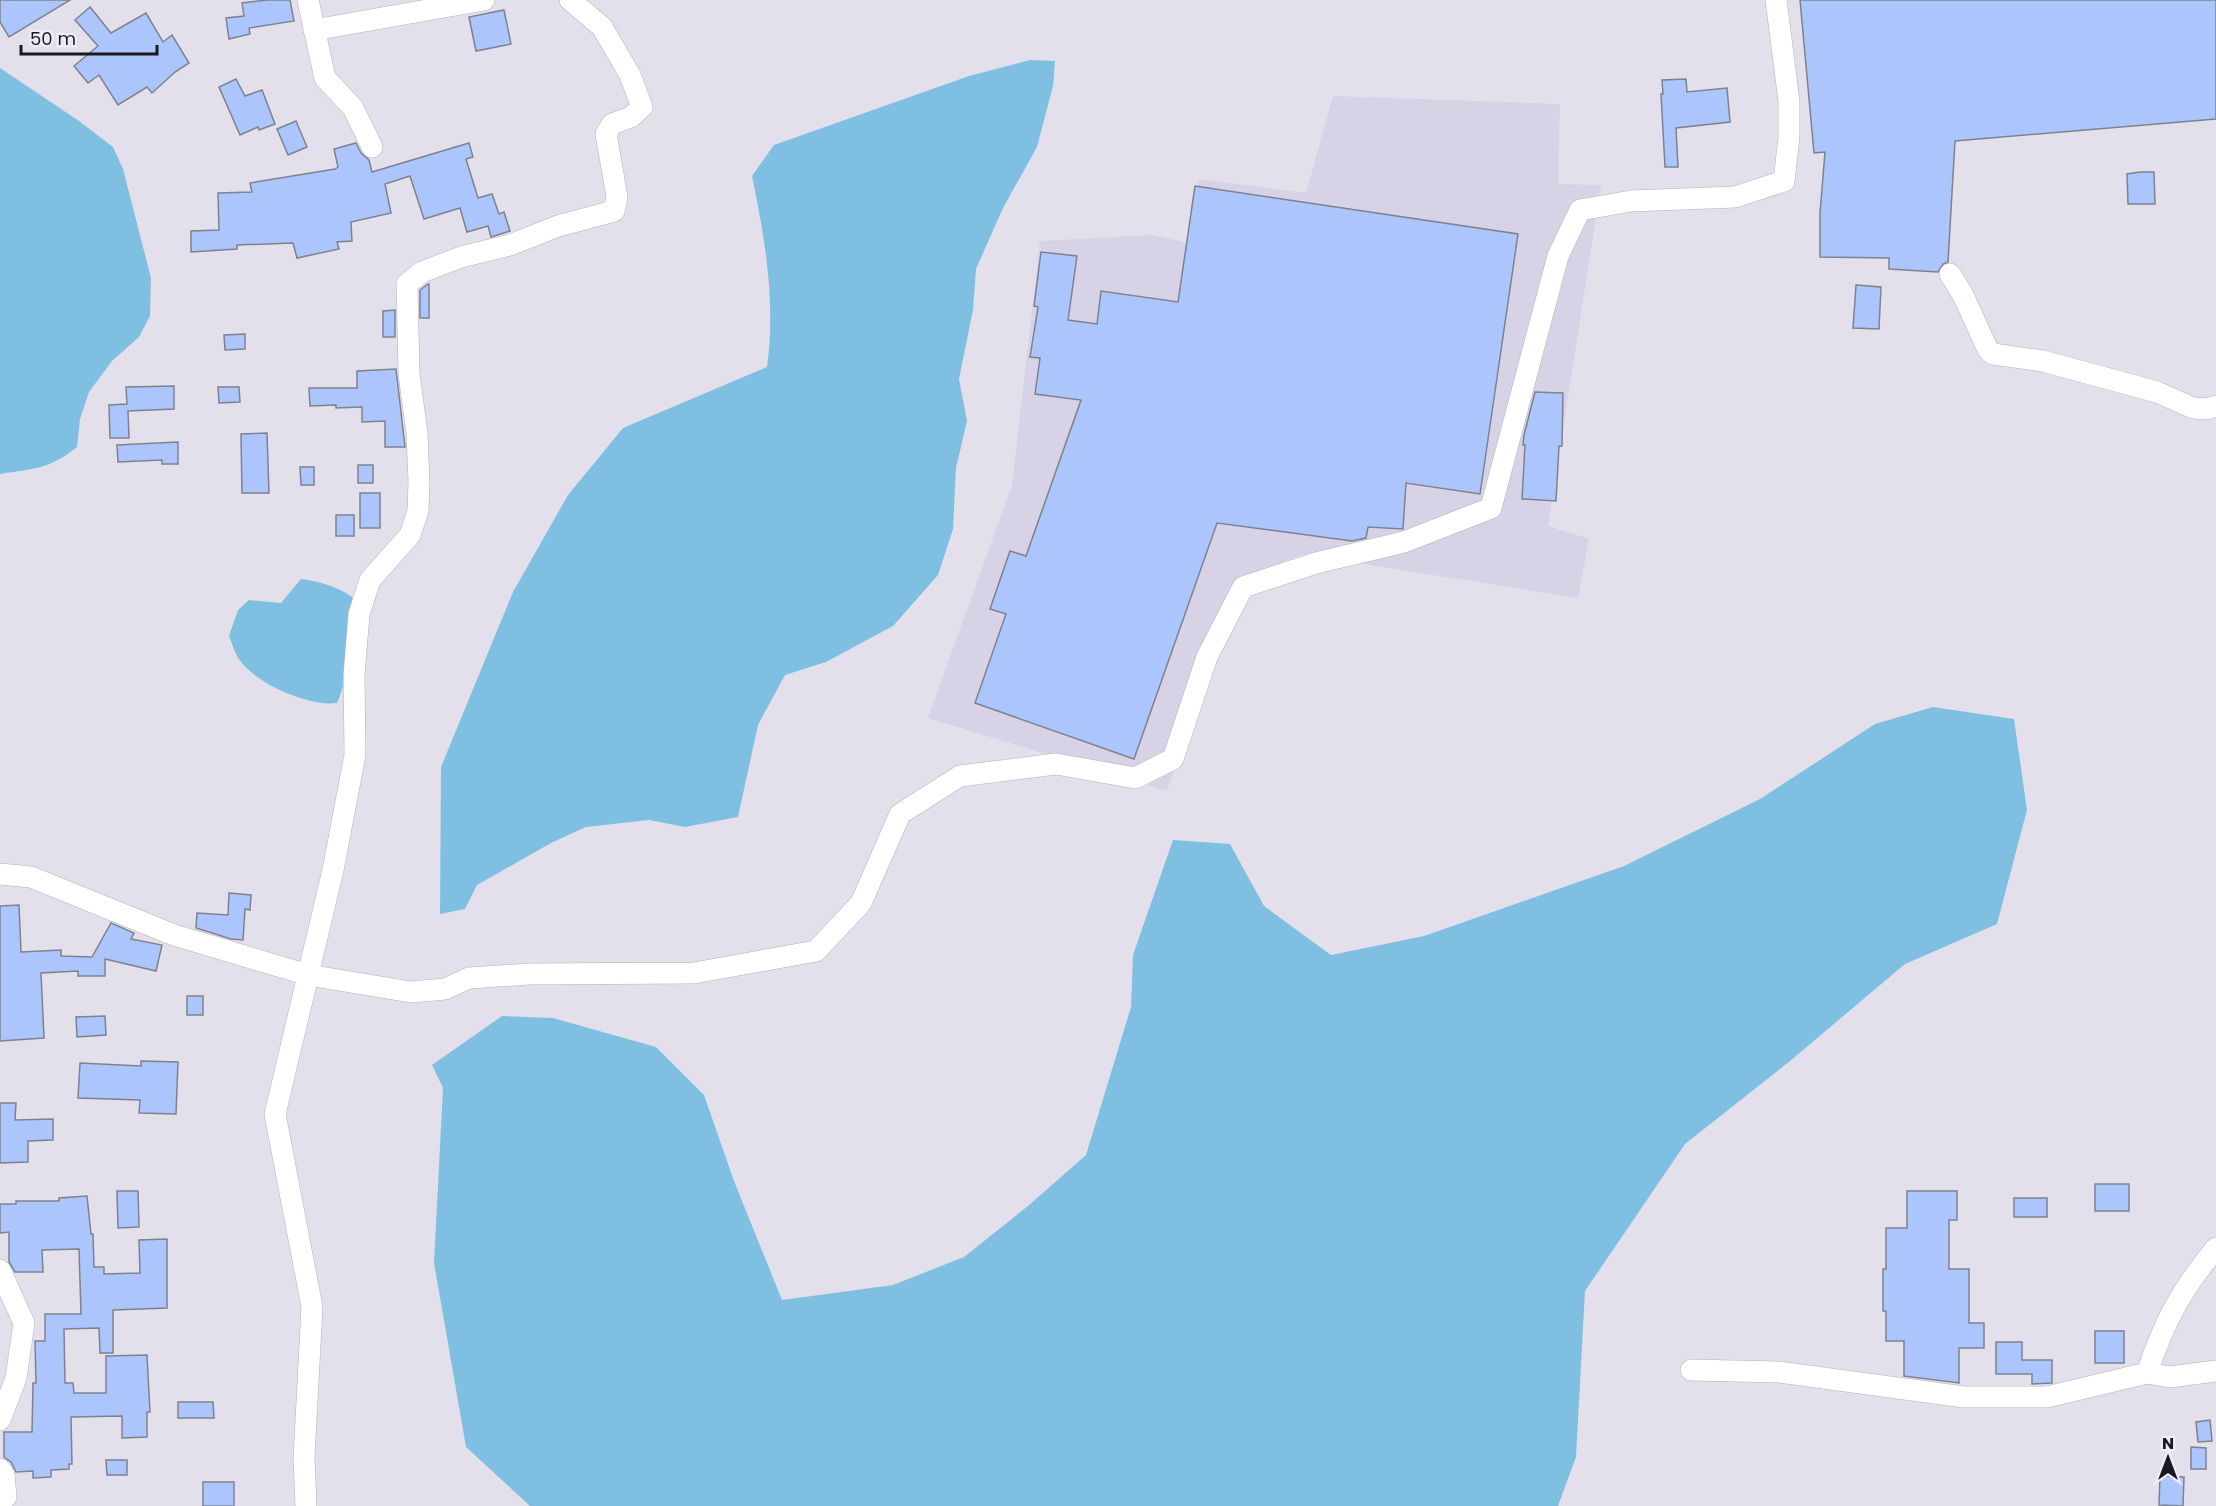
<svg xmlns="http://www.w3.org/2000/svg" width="2216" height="1506" viewBox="0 0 2216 1506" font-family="Poppins,sans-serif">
  <rect width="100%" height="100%" fill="#e3e0ec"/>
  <polygon fill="#d8d2e6" points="1333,96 1560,104 1558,184 1601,185 1548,526 1589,539 1578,598 1301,554 1234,584 1167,791 928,718 1012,485 1040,241 1153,235 1188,243 1199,179 1306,193"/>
  <g fill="#7fc0e2">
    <path d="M1030 60 1055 61 1053 86 1037 147 1003 208 976 269 973 310 959 379 967 421 956 468 953 529 938 575 893 626 826 662 785 675 758 725 738 817 685 827 649 820 586 827 551 843 477 885 465 909 440 914 441 767 513 592 568 495 623 428 767 367C776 303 765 239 752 176L774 145 969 76Z"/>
    <path d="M0 68 79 121 113 147 123 169 151 278 150 316 139 337 112 361 89 392 80 419 77 447C50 469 33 469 0 474Z"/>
    <path d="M301 579C318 581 339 587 352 597 352 625 349 679 337 703 309 707 254 683 238 658 234 651 232 643 229 636L238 610 249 600 281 603Z"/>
    <polygon points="1933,707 2014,719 2027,810 1997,924 1905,964 1790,1061 1685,1144 1585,1291 1576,1457 1558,1506 530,1506 466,1447 434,1263 443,1088 432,1065 502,1016 553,1018 656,1047 704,1095 734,1181 782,1300 893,1285 964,1257 1028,1206 1086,1155 1131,1007 1133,955 1173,840 1230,844 1264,906 1331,955 1424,936 1624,866 1760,799 1875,724"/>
  </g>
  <g fill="#acc5fc" stroke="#7d838e" stroke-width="1.5">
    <polygon points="0,0 70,0 9,37 0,22"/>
    <polygon points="267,0 290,0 294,21 249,28 250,34 229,39 226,18 244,16 242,3"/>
    <polygon points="1800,0 2216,0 2216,119 1955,141 1948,262 1943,264 1938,272 1889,269 1889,258 1820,257 1820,213 1825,152 1814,153"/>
    <polygon points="90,7 111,33 146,13 163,42 172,35 189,63 175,72 152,93 147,87 118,105 99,75 88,83 74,66 98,46 75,20"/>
    <polygon points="504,10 511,44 476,51 469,17"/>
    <polygon points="236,79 245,96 262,90 275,124 259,130 258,127 240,135 219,87"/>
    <polygon points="1686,79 1687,92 1727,88 1730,122 1676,128 1678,167 1665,167 1661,94 1663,94 1662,80"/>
    <polygon points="296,121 307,147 288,155 277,129"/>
    <polygon points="356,143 361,153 369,160 372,172 469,143 473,157 466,159 478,198 492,194 499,214 504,212 510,231 491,237 488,226 467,232 460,208 424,219 410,176 385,184 391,213 351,222 352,241 337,242 339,249 297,258 293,243 237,245 237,249 191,252 191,231 219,230 218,193 252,192 250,183 335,169 338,167 334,149"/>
    <polygon points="2140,172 2154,172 2155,204 2128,204 2127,174"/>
    <polygon points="1195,186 1518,234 1480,494 1406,483 1403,529 1368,527 1366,538 1352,541 1217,523 1134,759 975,703 1006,614 990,609 1010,551 1026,556 1081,400 1035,394 1040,358 1030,357 1038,307 1034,306 1041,252 1077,256 1068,320 1097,324 1101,291 1178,302"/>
    <polygon points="428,284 429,284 429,318 420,318 420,290"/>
    <polygon points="1856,285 1881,287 1879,329 1853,328"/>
    <polygon points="395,310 395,337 383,337 383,311"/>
    <polygon points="245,334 245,349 225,350 224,335"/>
    <polygon points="396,369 405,447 385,447 385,421 362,422 362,407 336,408 336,405 310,406 309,388 357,388 357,371"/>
    <polygon points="174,386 174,409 128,411 129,438 110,438 109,405 127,404 126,387"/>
    <polygon points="218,387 239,387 240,402 219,403"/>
    <polygon points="1535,392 1563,393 1562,446 1559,446 1556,501 1522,499 1525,445 1523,445 1524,435"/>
    <polygon points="267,433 269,493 242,493 241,434"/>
    <polygon points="178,442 178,464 162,464 162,460 118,462 117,445"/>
    <rect x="358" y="465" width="15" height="18"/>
    <polygon points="300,467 314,467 314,485 301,485"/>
    <rect x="360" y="493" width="20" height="35"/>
    <rect x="336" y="515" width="18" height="21"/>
    <polygon points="229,893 251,895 250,910 245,909 243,940 231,939 196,928 197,913 228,915"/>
    <polygon points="19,905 21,952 61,950 61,956 92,957 111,923 134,933 131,939 162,945 156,971 105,959 105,976 78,976 78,971 41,973 44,1038 0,1041 0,906"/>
    <rect x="187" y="996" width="16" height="19"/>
    <polygon points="105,1016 106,1035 77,1037 76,1017"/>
    <polygon points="141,1061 178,1062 176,1114 139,1113 140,1100 78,1098 80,1063 141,1066"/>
    <polygon points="0,1103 16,1103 15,1120 53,1119 53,1140 28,1141 28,1162 0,1163"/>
    <rect x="2095" y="1184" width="34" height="27"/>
    <polygon points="117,1191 138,1191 139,1227 118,1228"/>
    <polygon points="1907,1191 1957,1191 1957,1220 1949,1220 1949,1269 1969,1269 1969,1323 1984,1323 1984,1348 1959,1348 1959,1383 1904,1376 1904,1341 1886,1341 1886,1311 1883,1311 1883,1269 1886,1269 1886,1228 1907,1228"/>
    <polygon points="87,1196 91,1234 93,1234 94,1267 104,1267 104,1274 140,1273 139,1240 167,1239 167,1308 113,1310 113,1353 100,1353 99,1328 64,1329 65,1383 73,1383 74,1393 106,1393 106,1356 147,1355 150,1412 147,1412 147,1437 122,1438 122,1416 71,1417 72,1464 69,1464 69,1469 51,1470 51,1477 33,1478 33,1471 16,1472 11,1462 4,1457 4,1432 32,1432 33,1383 36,1383 35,1341 45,1341 45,1314 81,1314 79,1249 42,1250 43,1272 15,1272 9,1262 9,1232 0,1233 0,1204 16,1204 16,1201 59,1201 59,1198"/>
    <rect x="2014" y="1198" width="33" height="19"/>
    <rect x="2095" y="1331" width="29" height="32"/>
    <polygon points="1996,1342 2022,1342 2022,1360 2052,1360 2052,1383 2032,1384 2032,1374 1996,1374"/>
    <polygon points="178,1402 213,1402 214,1418 178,1418"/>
    <polygon points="2210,1420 2212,1441 2198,1442 2196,1422"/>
    <polygon points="2191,1447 2206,1448 2206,1469 2191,1469"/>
    <polygon points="106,1460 127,1460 127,1475 107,1475"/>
    <polygon points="2160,1476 2184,1477 2183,1506 2159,1505"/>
    <rect x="203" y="1482" width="31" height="24"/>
  </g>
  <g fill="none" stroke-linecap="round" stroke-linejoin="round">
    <g stroke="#b4b1bd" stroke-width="22">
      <g id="minor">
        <polyline points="308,0 325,78 353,108 372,147"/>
        <polyline points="314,30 484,0"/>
        <polyline points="1950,274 1963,295 1988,350 1993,354 2043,361 2157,392 2193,408 2206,409 2216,406"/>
        <polyline points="0,874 31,877 174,935 308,975 411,992 445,989 469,978 529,974 694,973 816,951 861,903 900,814 960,776 1056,764 1135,778 1173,759 1207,657 1243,587 1316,563 1404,542 1491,508 1558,256 1580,210 1631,201 1735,197 1784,181 1789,137 1789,101 1776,0"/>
        <polyline points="0,1270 24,1323 16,1378 0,1420"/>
        <path d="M1691 1370 1778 1372 1964 1397H2047L2147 1373C2164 1322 2181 1290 2216 1248"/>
        <polyline points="2147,1373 2170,1377 2216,1371"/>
        <polyline points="0,1469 4,1475 6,1497 0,1499"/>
        <polyline points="306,1506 304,1458 312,1307 275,1114 333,870 355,755 354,675 359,614 370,580 410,535 418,511 419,482 417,433 409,374 407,284 422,272 461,257 510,245 558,226 614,211 617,197 606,134 612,124 631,117 642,107 630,75 602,27 570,0"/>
      </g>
    </g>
    <use href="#minor" stroke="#fff" stroke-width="21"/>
  </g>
  <g transform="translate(2168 1458)" stroke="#f0edfa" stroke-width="4.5" paint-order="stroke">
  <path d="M0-4.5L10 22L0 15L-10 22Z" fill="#1a191d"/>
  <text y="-9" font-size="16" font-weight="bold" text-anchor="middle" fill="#1a191d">N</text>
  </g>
  <path d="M21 45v9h136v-9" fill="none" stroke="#1a191d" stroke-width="3"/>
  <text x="30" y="45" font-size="18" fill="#1a191d" stroke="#f0edfa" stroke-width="4.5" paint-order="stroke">50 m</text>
</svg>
